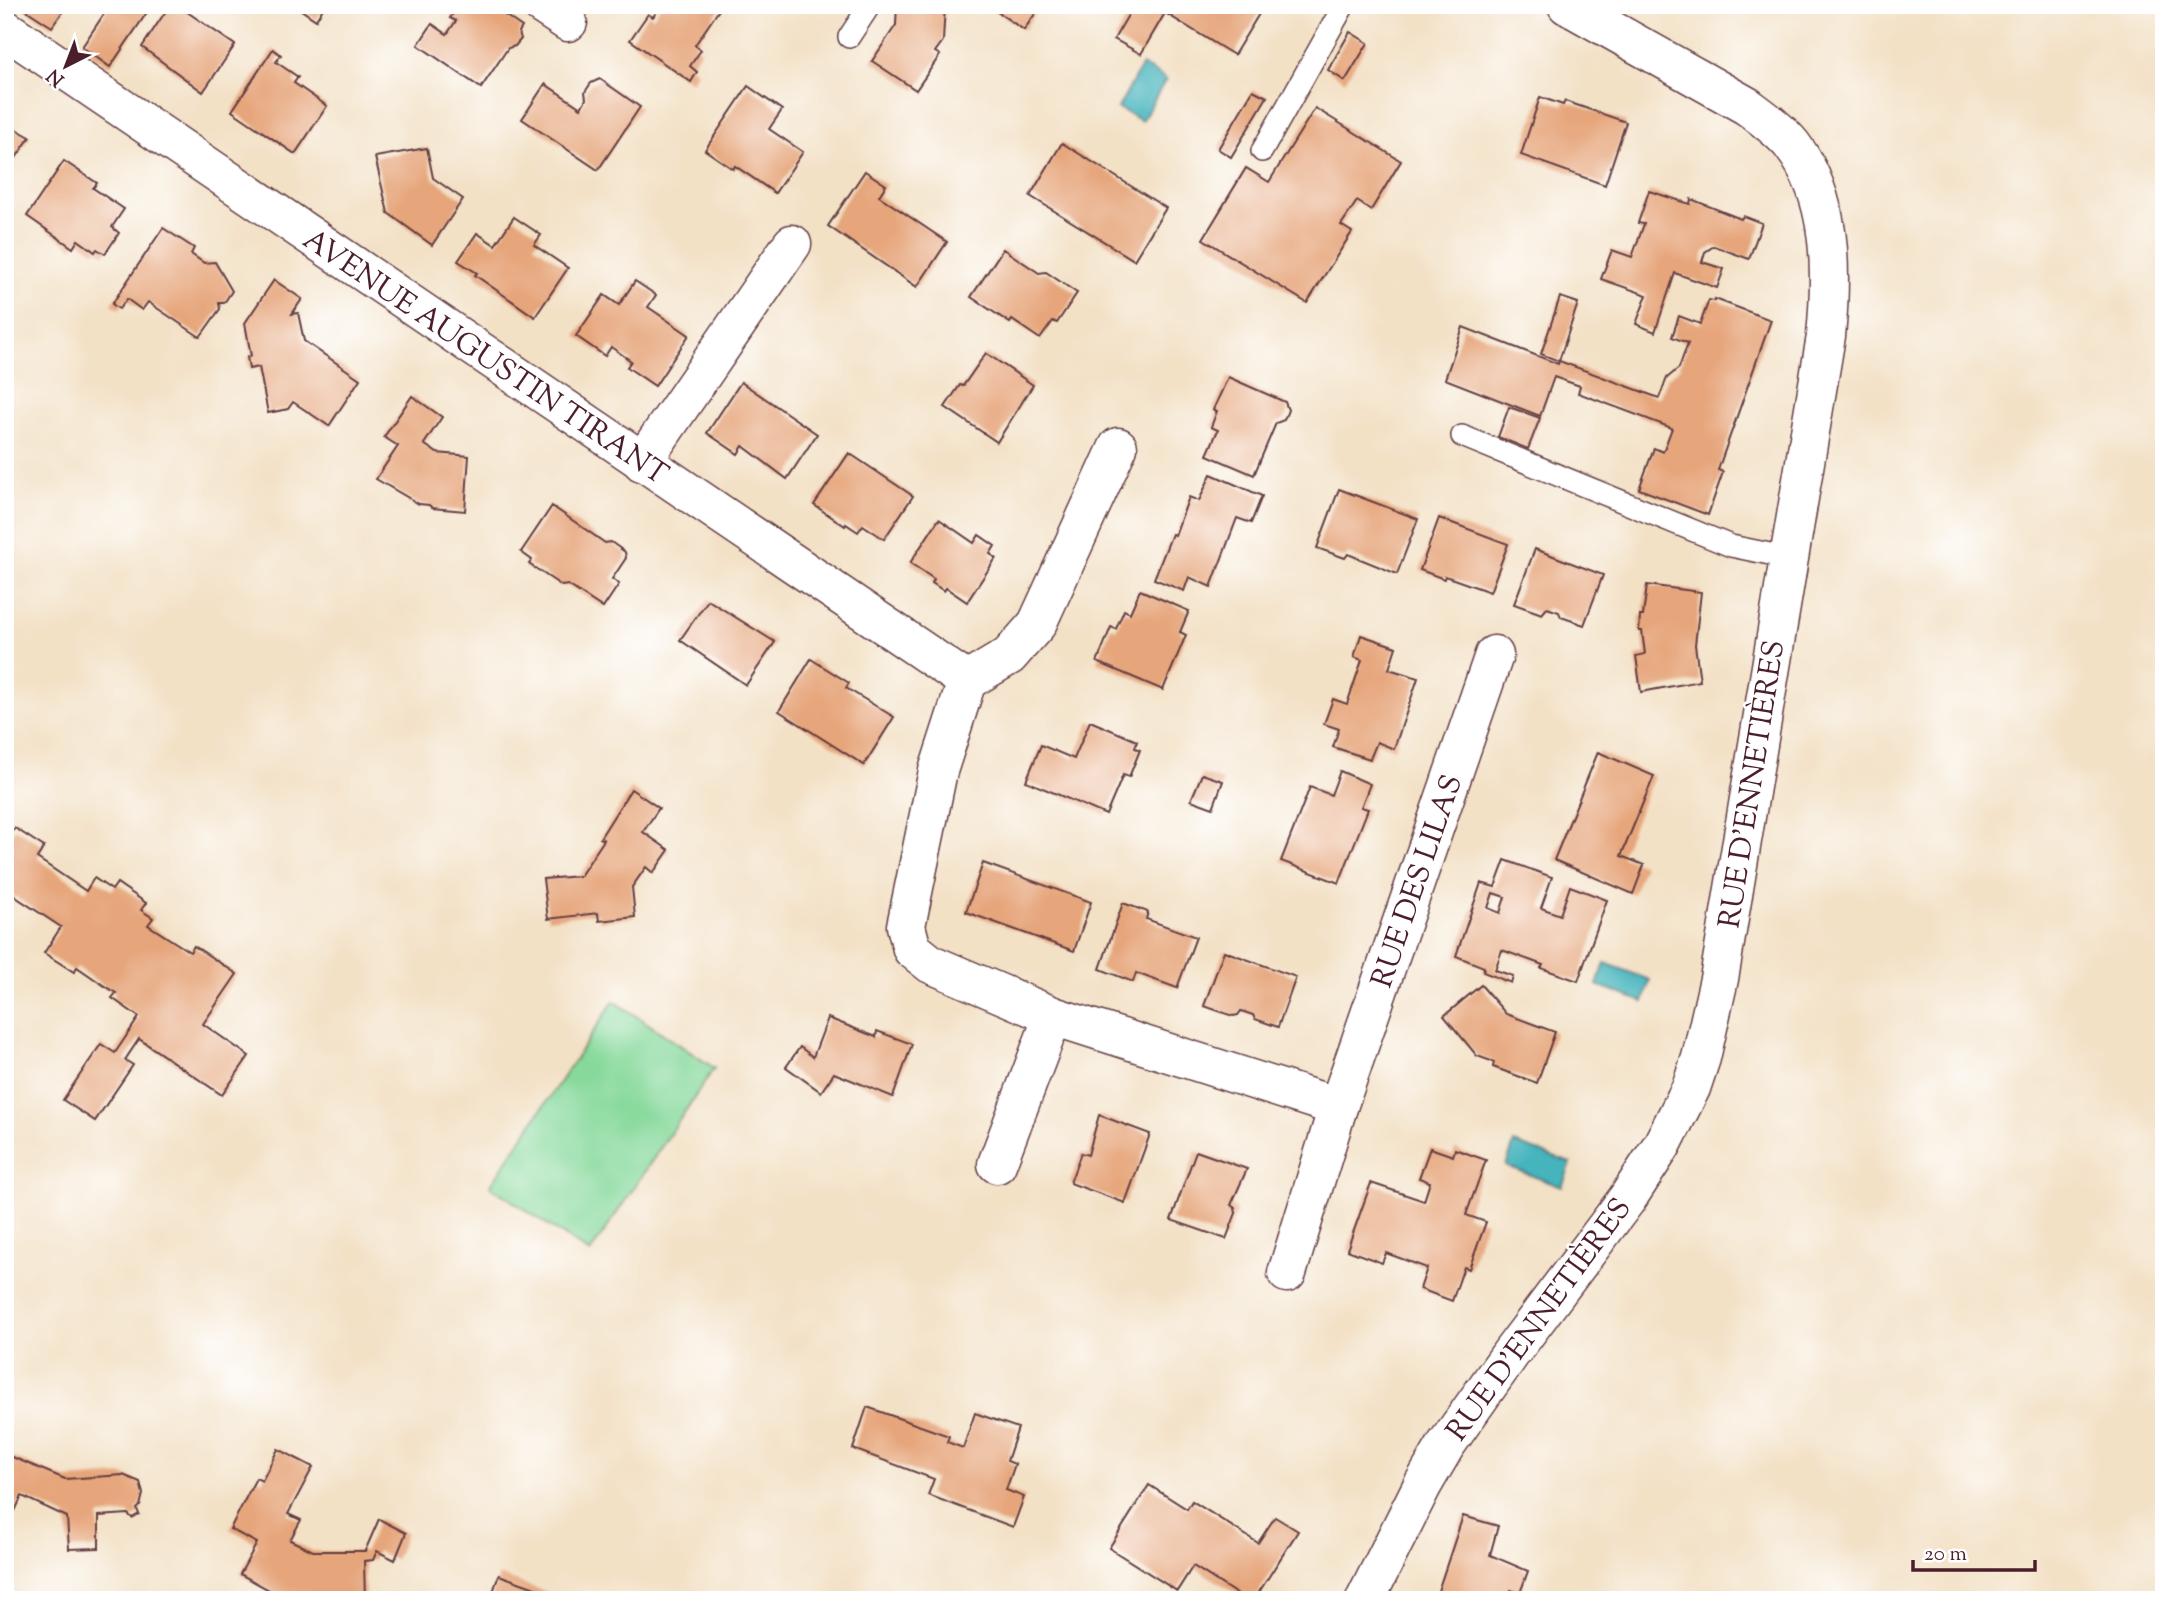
<svg xmlns="http://www.w3.org/2000/svg" width="2169" height="1605" viewBox="0 0 2169 1605" font-family="'Sorts Mill Goudy',serif">
  <rect width="100%" height="100%" fill="#fff"/>
  <filter id="ink" filterUnits="userSpaceOnUse"><feTurbulence type="fractalNoise" baseFrequency=".0143" numOctaves="2"/><feDisplacementMap in="SourceGraphic" scale="14" xChannelSelector="R" yChannelSelector="G"/><feConvolveMatrix kernelMatrix="1 2 1 2 8 2 1 2 1" color-interpolation-filters="sRGB"/></filter>
  <filter id="wash" filterUnits="userSpaceOnUse"><feTurbulence type="fractalNoise" baseFrequency=".00686" numOctaves="4" result="noise"/><feDisplacementMap in="SourceGraphic" scale="28" xChannelSelector="R" yChannelSelector="G"/><feGaussianBlur stdDeviation="1.57" result="paint"/><feColorMatrix in="noise" values="0 0 0 0 0 0 0 0 0 0 0 0 0 0 0 0 0 1.4 0 .05"/><feComposite in="paint" operator="in"/></filter>
  <g filter="url(#wash)">
    <rect width="100%" height="100%" fill="#f3e1c6"/>
    <polygon fill="#87d99b" stroke="#687c63" stroke-width="2" points="614,1001 714,1068 590,1253 490,1186"/>
    <g fill="#44b4bc" stroke="#476a74" stroke-width="2">
      <polygon points="1142,65 1166,79 1142,121 1118,108"/>
      <polygon points="1605,963 1650,980 1643,1002 1597,985"/>
      <polygon points="1514,1143 1571,1163 1562,1187 1506,1166"/>
    </g>
    <g id="blocks">
      <g fill="#e6a57a" fill-rule="evenodd">
        <polygon points="25,5 67,5 52,27 23,8"/>
        <polygon points="110,5 152,5 110,67 82,47"/>
        <polygon points="170,5 177,5 235,45 203,92 142,47"/>
        <polygon points="294,5 325,5 316,20"/>
        <polygon points="459,5 490,5 522,27 519,32 521,39 515,46 508,48 481,88 418,45 432,24 447,34 456,21 450,18"/>
        <polygon points="661,5 721,7 695,45 701,50 690,66 697,72 691,82 630,40 648,14 653,17"/>
        <polygon points="897,5 945,5 943,41 935,52 940,55 916,90 872,61 896,25"/>
        <polygon points="987,5 1041,5 1024,30"/>
        <polygon points="1134,5 1257,5 1262,9 1234,55 1165,13 1141,54 1114,39"/>
        <polygon points="1350,32 1368,43 1345,81 1328,70"/>
        <polygon points="273,49 281,55 276,62 298,77 294,83 327,106 295,154 232,111"/>
        <polygon points="600,79 640,107 598,170 522,119 545,84 581,108 586,99 585,92 591,83"/>
        <polygon points="748,86 782,110 769,129 803,152 775,193 735,166 733,169 705,150"/>
        <polygon points="1253,90 1267,97 1231,157 1218,149"/>
        <polygon points="1540,97 1563,105 1565,101 1626,122 1605,185 1521,155"/>
        <polygon points="1315,108 1401,161 1371,210 1357,201 1341,225 1352,232 1307,303 1203,239 1246,168 1269,182"/>
        <polygon points="5,123 30,137 5,174"/>
        <polygon points="1062,143 1166,208 1134,260 1030,196"/>
        <polygon points="427,148 433,178 463,199 432,245 388,213 375,157"/>
        <polygon points="64,161 97,183 93,188 124,209 112,227 119,233 105,254 97,249 95,252 78,240 73,248 27,216"/>
        <polygon points="865,171 886,185 879,196 947,242 917,287 828,226"/>
        <polygon points="1649,191 1690,204 1691,199 1741,219 1743,216 1762,223 1749,259 1714,246 1705,252 1702,262 1724,269 1717,288 1675,273 1655,332 1636,324 1647,295 1601,279 1612,250 1632,257 1644,224 1638,223"/>
        <polygon points="514,217 541,235 534,245 568,268 535,317 475,275 477,273 458,261 477,233 495,245"/>
        <polygon points="163,228 194,248 191,254 204,263 215,262 232,291 224,303 219,303 220,309 200,337 148,302 142,310 127,299 119,309 112,304"/>
        <polygon points="1003,249 1039,273 1046,272 1077,293 1057,323 1053,321 1040,339 1012,320 1010,323 971,297"/>
        <polygon points="274,280 302,299 292,314 298,313 304,341 360,379 329,426 293,402 288,409 268,413 259,367 249,369 247,357 251,356 245,323"/>
        <polygon points="635,281 656,295 648,307 689,335 655,386 627,367 631,361 611,347 605,356 576,336 604,295 619,305"/>
        <polygon points="1560,297 1578,303 1559,361 1659,398 1667,378 1679,368 1688,343 1672,337 1679,316 1700,324 1709,300 1715,301 1715,299 1771,320 1718,470 1723,472 1708,515 1639,489 1654,448 1663,452 1672,428 1578,393 1580,386 1554,377 1540,416 1445,379 1463,327 1558,364 1559,361 1541,354"/>
        <polygon points="986,353 1033,385 997,442 945,407 960,385 963,386"/>
        <polygon points="1228,377 1285,402 1288,410 1284,420 1276,423 1254,475 1207,455 1218,430 1211,427 1217,411 1213,410"/>
        <polygon points="741,382 817,434 787,479 743,446 738,454 707,433"/>
        <polygon points="412,396 442,417 424,444 437,453 469,456 465,511 432,508 429,505 419,504 376,479 398,446 384,437"/>
        <polygon points="1509,407 1540,418 1528,449 1498,437"/>
        <polygon points="849,453 913,496 884,539 863,525 858,532 846,524 845,526 814,505"/>
        <polygon points="1211,474 1262,496 1251,523 1237,518 1211,587 1189,577 1184,591 1154,579 1172,534 1175,535 1189,497 1199,501"/>
        <polygon points="1339,489 1418,519 1397,574 1348,554 1345,558 1317,548"/>
        <polygon points="552,506 605,543 611,542 625,552 626,558 612,579 619,584 603,608 568,585 562,586 529,564 532,560 521,552"/>
        <polygon points="1439,518 1508,544 1490,592 1445,576 1444,579 1420,570"/>
        <polygon points="939,519 974,543 979,535 995,546 990,554 996,558 967,602 946,588 944,591 932,583 934,579 910,563"/>
        <polygon points="1535,549 1603,575 1584,625 1561,617 1559,612 1547,608 1542,614 1514,604"/>
        <polygon points="1647,585 1701,592 1695,645 1700,681 1641,692 1636,656 1645,654 1642,631 1639,631 1640,616 1643,616"/>
        <polygon points="1140,590 1189,611 1180,632 1186,635 1163,690 1097,662 1111,627 1116,629 1124,610 1130,613"/>
        <polygon points="708,600 775,642 746,685 680,640"/>
        <polygon points="1361,635 1396,647 1389,669 1418,678 1394,749 1377,742 1370,759 1333,747 1339,729 1324,724 1333,699 1347,704 1362,660 1354,657"/>
        <polygon points="811,659 849,683 846,688 894,717 864,765 779,711"/>
        <polygon points="1090,721 1137,741 1135,748 1140,750 1129,777 1123,775 1106,815 1026,781 1041,745 1074,759"/>
        <polygon points="1598,752 1654,776 1621,856 1644,865 1633,894 1554,860"/>
        <polygon points="1340,771 1370,784 1361,807 1368,809 1339,883 1281,861 1310,787 1331,795"/>
        <polygon points="1202,774 1223,781 1213,808 1191,800"/>
        <polygon points="631,789 659,808 643,832 669,850 653,873 646,867 632,887 635,917 599,921 598,913 548,919 543,879 580,876 604,840 600,838"/>
        <polygon points="15,828 44,847 37,858 86,891 94,878 112,890 117,883 146,903 141,910 153,918 148,925 190,952 194,946 237,974 203,1024 249,1056 222,1095 139,1039 125,1060 133,1065 95,1121 63,1100 101,1044 115,1053 139,1017 112,998 116,993 106,987 77,967 74,972 44,953 61,927 11,894 5,904 5,842"/>
        <path d="M1505 860 1552 877 1541 908 1560 915 1570 886 1607 900 1578 981 1541 968 1543 965 1502 950 1495 970 1513 976 1511 983 1483 972 1484 967 1456 956 1481 883 1495 887ZM1493 893 1505 897 1500 913 1488 908Z"/>
        <polygon points="983,863 1091,902 1074,951 966,912"/>
        <polygon points="1123,903 1148,912 1146,919 1196,937 1177,988 1136,973 1133,982 1100,969"/>
        <polygon points="1224,951 1296,977 1278,1027 1255,1019 1253,1015 1241,1011 1238,1015 1233,1016 1204,1006"/>
        <polygon points="1481,985 1506,1014 1555,1032 1537,1083 1493,1067 1494,1062 1477,1056 1444,1016"/>
        <polygon points="828,1018 876,1037 877,1031 912,1044 893,1097 834,1073 821,1092 786,1067 800,1047 813,1057"/>
        <polygon points="1099,1115 1150,1134 1125,1203 1070,1183 1081,1153 1088,1155"/>
        <polygon points="1430,1148 1453,1156 1455,1149 1486,1160 1466,1215 1486,1222 1469,1269 1464,1267 1452,1301 1420,1289 1427,1268 1386,1253 1382,1263 1347,1250 1371,1183 1424,1201 1430,1182 1419,1178"/>
        <polygon points="1196,1151 1247,1169 1231,1205 1235,1208 1236,1213 1226,1239 1171,1220"/>
        <polygon points="867,1407 949,1436 947,1442 963,1448 975,1413 1018,1428 1007,1461 1015,1464 1006,1490 1024,1497 1013,1527 928,1495 934,1479 853,1449"/>
        <polygon points="278,1449 313,1467 288,1514 301,1520 290,1540 313,1551 365,1551 379,1519 406,1533 395,1560 377,1551 373,1560 364,1561 365,1600 292,1600 282,1597 240,1574 257,1543 230,1529 256,1478 262,1481"/>
        <polygon points="5,1454 65,1479 123,1475 140,1482 143,1494 140,1506 137,1509 139,1514 132,1518 128,1514 99,1516 99,1548 69,1549 67,1517 22,1496 14,1513 5,1509"/>
        <polygon points="1149,1485 1187,1509 1192,1501 1258,1543 1275,1517 1298,1531 1254,1600 1246,1600 1193,1566 1177,1591 1109,1548"/>
        <polygon points="1463,1516 1498,1526 1490,1555 1528,1571 1520,1593 1511,1590 1507,1600 1435,1600"/>
        <polygon points="499,1575 566,1599 566,1600 490,1600"/>
      </g>
    </g>
  </g>
  <g filter="url(#ink)">
    <use href="#blocks" fill-opacity="0" stroke="#633c42" stroke-width="2"/>
    <g fill="none" stroke-linecap="round" stroke-linejoin="round">
      <g stroke="#633c42" stroke-width="24">
        <g id="service">
          <polyline points="849,37 870,5"/>
          <polyline points="1262,151 1344,5"/>
          <polyline points="1462,436 1731,546 1789,558"/>
        </g>
      </g>
      <g stroke="#633c42" stroke-width="41">
        <g id="minor">
          <polyline points="542,5 568,22"/>
          <polyline points="5,29 967,681"/>
          <polyline points="1118,447 1037,624 1009,656 967,681 938,771 906,926 912,949 931,964 1053,1016 1338,1107"/>
          <polyline points="642,462 792,244"/>
          <polyline points="997,1164 1053,1016"/>
          <polyline points="1287,1273 1338,1107 1494,655"/>
        </g>
      </g>
      <g stroke="#633c42" stroke-width="41">
        <path id="tertiary" d="M1365 1600 1422 1486 1446 1445 1511 1353 1627 1199 1662 1145 1691 1088 1701 1058 1719 979 1826 336C1832 272 1833 198 1792 145 1780 130 1763 118 1747 106L1567 5"/>
      </g>
      <use href="#service" stroke="#fff" stroke-width="21"/>
      <use href="#minor" stroke="#fff" stroke-width="38"/>
      <use href="#tertiary" stroke="#fff" stroke-width="38"/>
    </g>
  </g>
  <g text-anchor="middle" stroke-width="5" stroke-linejoin="round" paint-order="stroke">
    <g font-size="30" fill="#4a1f2b" stroke="#fff">
      <text transform="translate(486 356) rotate(34)" y="10">AVENUE AUGUSTIN TIRANT</text>
      <text transform="translate(1751 784) rotate(-81)" y="10">RUE D'ENNETIÈRES</text>
      <text transform="translate(1416 881) rotate(-71)" y="10">RUE DES LILAS</text>
      <text transform="translate(1538 1319) rotate(-54)" y="10">RUE D'ENNETIÈRES</text>
    </g>
  </g>
  <rect width="2169" height="1605" fill="none" stroke="#fff" stroke-width="28"/>
  <g transform="translate(66 66) rotate(222)" stroke="#ffffff" stroke-width="5" paint-order="stroke">
  <path d="M0-5L12 26L0 18L-12 26Z" fill="#4a1f2b"/>
  <text y="-10" font-size="19" font-weight="bold" text-anchor="middle" fill="#4a1f2b">N</text>
  </g>
  <path d="M1913 1560v10h122v-10" fill="none" stroke="#4a1f2b" stroke-width="3.5"/>
  <text x="1924" y="1560" font-size="21" fill="#4a1f2b" stroke="#ffffff" stroke-width="5" paint-order="stroke">20 m</text>
</svg>
